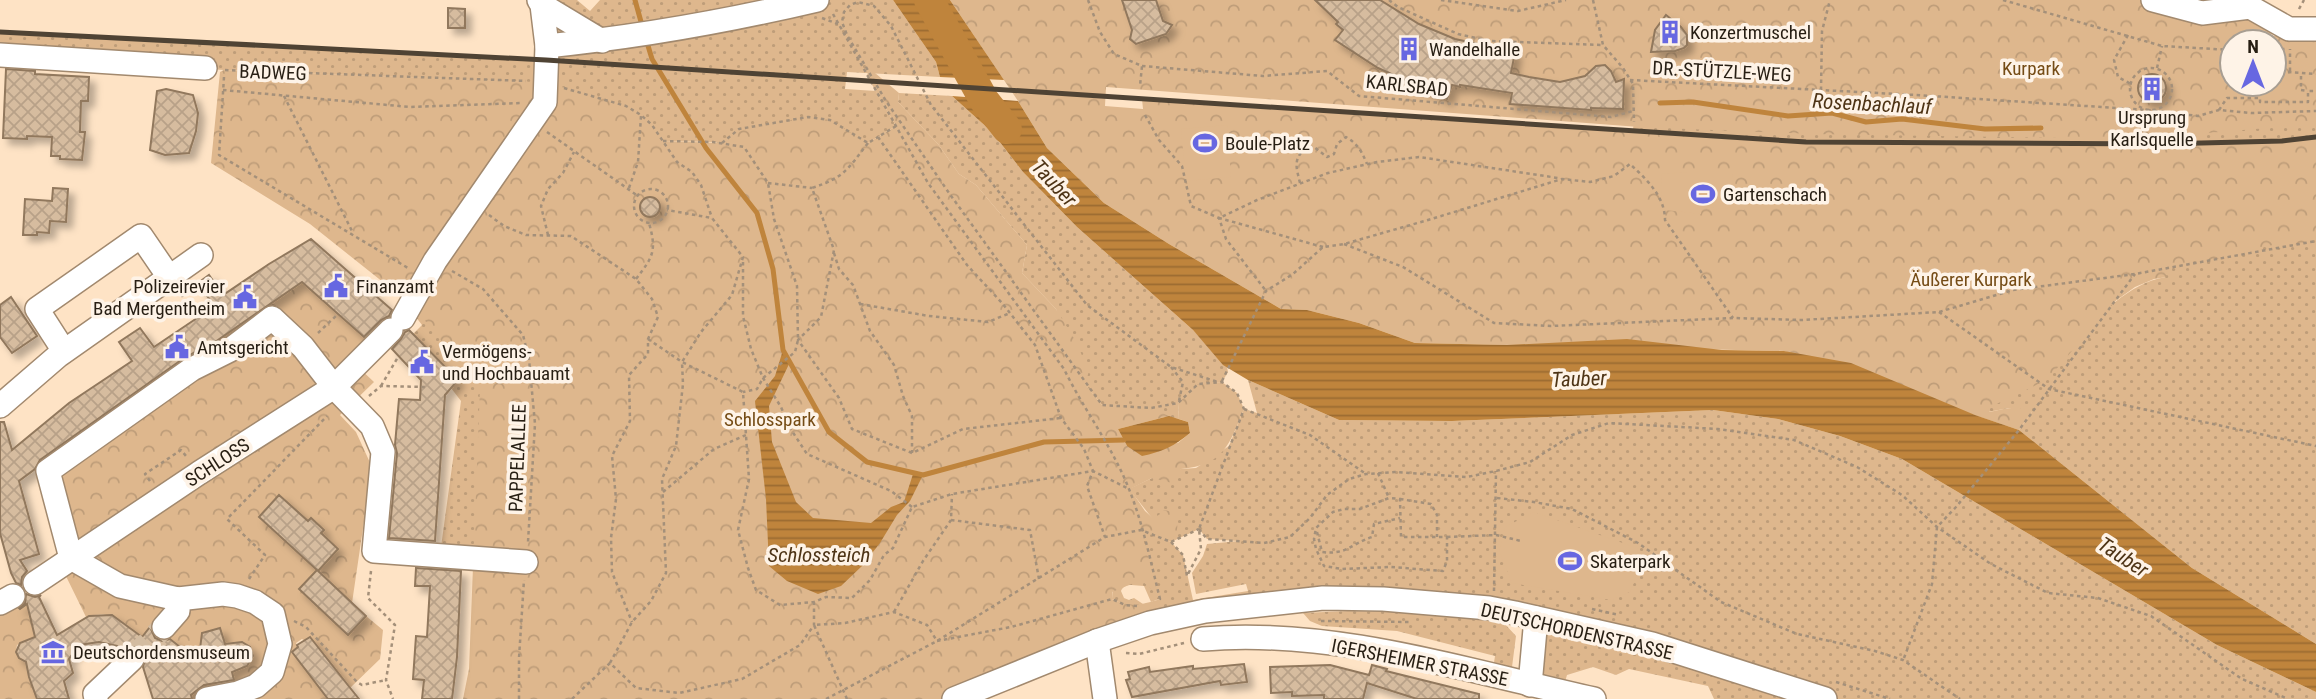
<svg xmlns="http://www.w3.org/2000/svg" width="2316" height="699" viewBox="0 0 2316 699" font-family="'Roboto Condensed',sans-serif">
  <defs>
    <pattern id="grass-dots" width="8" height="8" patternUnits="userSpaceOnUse" patternTransform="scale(1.75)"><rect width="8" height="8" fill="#deb78d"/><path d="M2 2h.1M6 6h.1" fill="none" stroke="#be9d79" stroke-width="1.8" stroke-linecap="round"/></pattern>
    <pattern id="forest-crowns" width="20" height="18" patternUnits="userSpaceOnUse" patternTransform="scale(1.75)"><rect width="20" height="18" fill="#deb78d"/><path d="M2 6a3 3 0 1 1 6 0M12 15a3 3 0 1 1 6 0" fill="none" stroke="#be9d79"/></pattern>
    <pattern id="water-rules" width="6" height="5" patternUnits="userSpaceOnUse" patternTransform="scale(1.75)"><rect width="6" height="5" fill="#bf843c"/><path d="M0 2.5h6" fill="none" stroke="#9b6b31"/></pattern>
    <pattern id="building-cross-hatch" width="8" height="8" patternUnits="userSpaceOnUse" patternTransform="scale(1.75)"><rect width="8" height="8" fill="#d6bc9f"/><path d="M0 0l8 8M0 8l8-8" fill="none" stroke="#b8a188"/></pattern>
    <filter id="shadow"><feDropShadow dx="6" dy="6" stdDeviation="3.5" flood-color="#0004"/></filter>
  </defs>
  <rect width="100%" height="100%" fill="#fee3c5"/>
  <g fill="url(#grass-dots)" fill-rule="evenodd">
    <polygon points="539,0 577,0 590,11 600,0 893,0 936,62 940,77 847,72 845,89 876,91 896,126 868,143 744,147 713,142 663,141 526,562 441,547 461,401 451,388 458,380 413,334 422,325 409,308 546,83 224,70 0,55 0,32 546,60"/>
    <polygon points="2274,37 2316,111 2316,137 2282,141 2161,144 1806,142 1633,129 1634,122 2198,116 2232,84 2274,84"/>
    <polygon points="899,93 952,96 992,132 1023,172 1077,227 1193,330 1227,367 1228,372 1222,382 1198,385 1178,403 1179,419 1102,405 1085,384 1056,309 1022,273 1027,245 976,185 959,174 938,144 898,102"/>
    <path d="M1231 177 2115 302C2131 290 2146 280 2166 277L2162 269C2196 248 2235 234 2275 229L2274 248 2316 230V644L2192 568 2019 430 2032 412 2009 408 1988 412 1987 396Z"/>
    <path d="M1248 380 1339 420 1452 421 1713 410 1778 419 1840 436 1902 459 2217 645 2316 692V699H1714L1708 686 1629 669 1616 675 1593 667 1567 675 1562 692 1530 685 1536 618 1383 599 1150 623 1159 599 1151 602 1144 586C1135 586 1125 582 1121 591L1124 598 1129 600 1134 598 1143 604C1131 608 1123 604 1112 599L1113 583 1141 530 1171 542 1129 489 1152 478 1181 469 1196 468 1229 446 1244 409 1257 413ZM1199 529 1207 539 1239 541 1207 544 1203 556 1192 573 1196 594 1246 584 1248 591 1193 600 1183 555 1171 542Z"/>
    <polygon points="1348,611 1416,612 1504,623 1516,636 1512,667 1493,669 1495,656 1397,631 1322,626 1310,621 1303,613"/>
  </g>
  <g fill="url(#forest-crowns)">
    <path d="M950 0H2153L2250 7 2289 29 2258 37 2259 42H2232V84H2274V42H2263L2272 36H2316V124L2195 134 2194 138H2066L1813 134 1639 127 1106 87 1105 106 1143 109 1142 99 1806 142 2161 144 2282 141 2316 137V238L2312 241 2274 249 2273 245 2252 249V252L2206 261 2204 257 2186 260 2184 265 2163 269 2167 277 2154 279 2135 287 2114 302 2047 380 1988 408 1989 412C2003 409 2019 404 2032 412L2019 430 1784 351 1415 343 1359 323 1307 310 1281 309 1169 244 1104 203 1047 148 1018 101Z"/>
    <path d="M869 68 899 93 898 102 938 144 959 174 976 185 1027 245 1022 273 1056 309 1075 340 1089 371 1085 384 1102 405 1151 408 1169 416 1118 429 1127 446 1178 443 1190 433 1188 422 1179 419 1178 403 1198 384 1222 382 1237 393 1244 409C1229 445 1224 465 1181 469L1172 483 1152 478 1130 489 1145 511 1154 519 1164 510 1178 513 1177 532 1171 542 1141 531 1159 596 1141 580 1112 592V599C1131 608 1141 605 1160 599L1150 623 954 699H463L469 669 480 388 413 306 310 224 211 163 220 72 224 70 534 82 547 83C573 91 620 99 641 115 651 122 656 131 663 141L722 143 739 129 808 117 830 120 868 143 896 126 867 76Z"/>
    <path d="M277 259 372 343 356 365 374 382 340 415 356 432 372 467 352 603 318 571 338 550 321 533 323 529 311 518 308 521 280 495 259 517 317 570 349 634 366 616 383 630 380 659 350 688 321 651 302 639 296 643 298 647 292 652 330 699H192L189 687 214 680 218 694 236 688 232 672 250 663C254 653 252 647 242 642L225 644 220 628 202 633 201 647 178 653 179 646 167 638 155 621 142 637C123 622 112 609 86 617L61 566 38 466 98 422 288 292 273 261Z"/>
    <polygon points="15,601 20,609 27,604 37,647 23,642 17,645 16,652 19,658 25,660 37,699 0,699 0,610"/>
  </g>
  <g fill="#deb78d">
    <polygon points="1227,125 1231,177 1186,181 1181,129"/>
    <polygon points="1687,172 1732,172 1733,186 1744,187 1744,210 1702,207 1701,214 1665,210 1661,201 1662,174"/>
    <polygon points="1534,512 1637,548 1639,571 1630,592 1611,600 1512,583 1499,551 1505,527"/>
  </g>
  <g fill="url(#water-rules)">
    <polygon points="893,0 950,0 1004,80 940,77 936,62"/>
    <polygon points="952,96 1018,101 1047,148 1104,203 1169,244 1281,309 1307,310 1359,323 1415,343 1507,345 1627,339 1722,350 1784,351 1851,363 1975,415 2019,430 2192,568 2316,644 2316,692 2217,645 1902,459 1840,436 1778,419 1713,410 1452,421 1339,420 1248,380 1223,365 1193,330 1077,227 1023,172 992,132"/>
    <polygon points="783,350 790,362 769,406 772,442 796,502 813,518 871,523 891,507 904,502 913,474 923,475 910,501 897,515 880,543 862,566 841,586 818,594 787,581 769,566 766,499 755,401 775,376"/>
    <path d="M1169 416 1188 422 1190 433C1175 446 1161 452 1142 456L1127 446 1118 429Z"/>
  </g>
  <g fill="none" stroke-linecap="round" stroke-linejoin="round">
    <g stroke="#bf843c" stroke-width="5">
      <polyline points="635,0 643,29"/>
      <polyline points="646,39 652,59 706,148 757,213 773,269 783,350 829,432 867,462 923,475 1044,442 1124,440"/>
      <polyline points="1660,103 1693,102 1788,116 1832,113 1866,122 1902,119 1985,129 2041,128"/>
    </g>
    <polyline stroke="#bf843c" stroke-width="30" points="929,0 984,100 1007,129"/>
  </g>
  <g fill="url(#building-cross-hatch)" stroke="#91785d" stroke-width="2" filter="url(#shadow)">
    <polygon points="1122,0 1156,0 1163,21 1172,25 1166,34 1136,44 1130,39 1132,30"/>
    <polygon points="1315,0 1380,0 1419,24 1455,39 1515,52 1511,73 1529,77 1560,82 1585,76 1596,66 1605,65 1611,71 1616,82 1624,79 1623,109 1591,108 1591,110 1510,104 1512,93 1460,85 1460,87 1452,85 1447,99 1378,68 1335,40 1343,30 1336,24 1338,22"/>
    <polygon points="448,8 465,9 465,28 448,28"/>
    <polygon points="1666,15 1681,27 1687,35 1687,45 1684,48 1675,51 1651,52 1655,30"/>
    <polygon points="6,69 35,71 35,74 89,77 88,101 81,101 80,132 85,132 82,160 60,159 60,156 51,156 52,137 27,136 27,139 3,138"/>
    <circle cx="2152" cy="88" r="14"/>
    <polygon points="166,89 193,95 198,113 196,131 189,153 165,155 150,150 157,91"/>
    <polygon points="53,188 68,189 66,222 50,221 49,233 37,232 37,235 23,235 25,199 52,201"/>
    <circle cx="650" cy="207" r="10"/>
    <polygon points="311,239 392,310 389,316 381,320 364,337 302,282 215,342 184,358 40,460 35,469 19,481 39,554 20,560 27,571 22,577 21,585 16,583 11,573 0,533 0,422 4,422 12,450 69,403 132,361 119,342 140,328 154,347 206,312 204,308 212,303 198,283 209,275 223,295 269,264"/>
    <polygon points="11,297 37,336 12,353 0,337 0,305"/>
    <polygon points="409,330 458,380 445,395 435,541 389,538 397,453 395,445 399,399 420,400 421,380 392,349 401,339 405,332"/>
    <polygon points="279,495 308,521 311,518 324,530 321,533 338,549 318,571 366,616 348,635 299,589 317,570 259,517"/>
    <polygon points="416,568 461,571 457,657 452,699 422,699 424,680 413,679 416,636 427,637 430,586 415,586"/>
    <polygon points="26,594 35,597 41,595 39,597 57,635 89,616 112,615 142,637 150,627 155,638 162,641 170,639 185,651 198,648 200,649 202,633 220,628 225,644 242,642 250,647 253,656 247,666 232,672 234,680 204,685 191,695 192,699 153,699 143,667 146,656 142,649 129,645 121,650 117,646 99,642 79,645 69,659 73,673 64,681 69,699 37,699 29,677 26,662 19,658 16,652 20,643 35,637 27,604 20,609 19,608 25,603"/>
    <polygon points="310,637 347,684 359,699 328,699 292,652 298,647 297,645"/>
    <polygon points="1244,664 1247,682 1221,685 1220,681 1132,697 1126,680 1130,679 1128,672 1149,667 1150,672 1193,666 1193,669"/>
    <polygon points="1330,665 1369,675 1372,665 1387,669 1386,671 1479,694 1479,699 1417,699 1367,683 1363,699 1324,699 1324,695 1292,696 1292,692 1271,693 1270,667"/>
  </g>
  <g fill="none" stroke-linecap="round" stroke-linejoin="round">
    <polyline stroke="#d3bca1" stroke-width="23" stroke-dasharray="23 11" stroke-linecap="butt" points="132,659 164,627"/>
    <g stroke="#a2896e" stroke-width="26">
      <g id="minor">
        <polyline points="2153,0 2202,13 2250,7 2289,29 2316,29"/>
        <polyline points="542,5 602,41"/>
        <path d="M547 46C638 37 728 21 817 0"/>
        <polyline points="0,55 205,68"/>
        <polyline points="403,318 435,261 545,102 547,46 542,5 539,0"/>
        <polyline points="64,351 37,309 141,236 169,277"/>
        <polyline points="0,406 59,355 201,255"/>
        <polyline points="35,583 199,473 334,387 391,330"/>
        <polyline points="0,603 13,596"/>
        <polyline points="164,627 178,611 178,599"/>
        <path d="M1203 639C1335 628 1467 671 1594 699"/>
        <polyline points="1097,641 1105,699"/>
        <polyline points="1530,685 1536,618"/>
        <polyline points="96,699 95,694 132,659"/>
        <polyline points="207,699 238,693 256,686 272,672 280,644 273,614 255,602 237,596 223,594 178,599 120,586 71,558 48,471 192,369 230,350 272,318 303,347 334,387 372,426 383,452 374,551 526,562"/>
        <polyline points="954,699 1097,641 1150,623 1205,611 1323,598 1383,599 1489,608 1515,613 1652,644 1825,699"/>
      </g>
    </g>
    <g stroke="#a4907a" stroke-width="2.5" stroke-dasharray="3.5 3.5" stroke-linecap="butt">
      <polyline points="1088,0 1100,32 1114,54 1142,66 1140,86"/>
      <polyline points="1389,0 1398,7 1458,34 1490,41 1603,45"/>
      <polyline points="1441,0 1518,11 1566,0"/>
      <polyline points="1593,0 1603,45 1623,68 1633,84 1634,122"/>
      <polyline points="2003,0 2162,46 2232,50"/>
      <polyline points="2299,9 2304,0"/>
      <path d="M833 14 928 183 1064 369C1084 410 1112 446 1129 489 1143 524 1151 563 1160 599L1157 600"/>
      <polyline points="822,18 838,24"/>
      <polyline points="2128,35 2114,60 2118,77 2131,84"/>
      <polyline points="2250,42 2260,36"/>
      <polyline points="2274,50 2285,49"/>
      <polyline points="1142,66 1263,76 1327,71 1359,96 1611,117 1633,111"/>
      <polyline points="2157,68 2162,46"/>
      <circle cx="2151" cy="89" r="21"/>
      <polyline points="225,70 526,81"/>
      <polyline points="2274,71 2316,74"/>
      <polyline points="2290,71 2290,49"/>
      <polyline points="2301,76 2301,90 2308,91"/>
      <polyline points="224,77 219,155 408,268"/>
      <polyline points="1630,80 1916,95 2148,110 2198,116 2219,110 2251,113 2316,111"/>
      <polyline points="2260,84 2260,98"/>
      <polyline points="564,88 626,106 641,115 652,125 677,162 692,172 701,185 712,218"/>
      <polyline points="223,90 410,107 520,103"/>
      <polyline points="1821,90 1822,31 1830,0"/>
      <polyline points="284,96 353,233"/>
      <polyline points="2219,110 2227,98 2260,98 2260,102 2308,102 2308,91 2316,91"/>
      <polyline points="1145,115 1159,140 1182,166 1191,206 1219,218 1226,239 1266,291"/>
      <polyline points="896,126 878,137 967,265 1002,303 1035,345 1061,418 1084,449 1093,471 1087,486 1105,537"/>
      <polyline points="547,132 638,196"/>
      <polyline points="663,141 713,142 744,147 768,183 774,219 797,286 798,340 795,352 763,378 757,389 743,392"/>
      <polyline points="722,143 739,129 808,117 830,120 868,143 878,137"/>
      <path d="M868 143C847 170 845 177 812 188L834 250 821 317 798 340 839 398 852 429 912 453 963 429 1061 418"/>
      <polyline points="768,183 812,188"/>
      <path d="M1300 183C1296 166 1293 160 1306 147H1314L1327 157 1334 154 1337 144 1346 137C1358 144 1362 152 1367 164"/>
      <polyline points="629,188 638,162 641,116"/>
      <circle cx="651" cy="206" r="17"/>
      <polyline points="489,215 504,226 526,235 571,236 636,279 652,299 658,317 648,339 648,354 629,375 630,421 612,456 616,499 611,538 612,572 632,622"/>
      <polyline points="548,235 541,206 548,189 563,173 574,152"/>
      <polyline points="1344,244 1403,267 1494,323 1551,326 1733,318 1802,320 1939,312 2013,290 2135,274 2316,241"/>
      <polyline points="1323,247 1219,218 1257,200 1328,173 1377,162 1419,157 1558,178"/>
      <polyline points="834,253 839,269 853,285 870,331 894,365 903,396 912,416 912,453"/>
      <polyline points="743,262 743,316 751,349 763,378 781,407 790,428 807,454 891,491 912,507"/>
      <polyline points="452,271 483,289 523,335 529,359 535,424 528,542"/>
      <path d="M636 279C653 257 657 251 649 223"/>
      <polyline points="181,294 197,318"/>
      <polyline points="860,304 929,316 988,322 1010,313"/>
      <polyline points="1939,312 2049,389 2316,446"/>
      <polyline points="318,333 338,314"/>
      <polyline points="648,339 682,362 743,392 749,479 738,530 748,568 756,590 780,605 814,602 826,597 852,598 870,580 884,555 893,548 912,507 952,494 1093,471 1129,489"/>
      <polyline points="1171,367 1183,382 1179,401"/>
      <path d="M1222 381 1266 291 1293 274 1323 247 1344 244 1428 220 1562 179 1590 182 1614 176 1630 164C1646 179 1665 196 1665 220L1733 318"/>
      <polyline points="381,386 398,357"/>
      <polyline points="369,396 381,386 425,387"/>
      <polyline points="1244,409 1310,435 1366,474"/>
      <polyline points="1378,473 1389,498 1360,509 1344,509 1333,512 1316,528 1314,539 1316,549 1324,566 1342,569 1391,567 1443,571 1447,561 1447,537 1401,537 1400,499 1389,498"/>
      <polyline points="150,481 145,474 181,450 186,456"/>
      <polyline points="663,492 714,449 746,435"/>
      <polyline points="1497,498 1534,502 1572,509 1638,543 1721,602 1797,634 1875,651 1903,660 1960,699"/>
      <polyline points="1400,499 1431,504 1437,515 1437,537"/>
      <polyline points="951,520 1030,530 1039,579"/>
      <polyline points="1199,529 1207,539 1264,543 1290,537 1310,518 1327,495 1349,479 1366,474 1395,472 1467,477 1496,471 1530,462 1572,435 1609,423 1718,429 1794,440 1857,467 1902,495 1937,527 1991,564 2048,593 2098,598 2151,616 2242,679 2288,699"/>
      <path d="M1317 532 1322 552C1347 555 1351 544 1372 537L1374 524 1400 518"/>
      <polyline points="1447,537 1496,535 1521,541"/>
      <polyline points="1171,542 1183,555 1187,576 1201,549 1199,529 1244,409 1237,393 1222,382 1198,384 1178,403 1151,408 1102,405 949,193 886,101 847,35 842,22 844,12 850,5 858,2 874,6 891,26 931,105 1087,305 1171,367 1218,382"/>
      <polyline points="371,571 368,598 395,625 386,680 393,699"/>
      <polyline points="249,579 265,555 227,519 327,416"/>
      <polyline points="1494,591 1496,471"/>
      <polyline points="1592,609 1619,615"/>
      <polyline points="894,612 923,561 951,520 952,494"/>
      <polyline points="294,621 306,627 357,682 362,685 386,680"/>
      <polyline points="1321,621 1409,622"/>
      <polyline points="937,641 1011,627 1112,599 1125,605 1137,606"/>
      <polyline points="1126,653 1139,654 1184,643"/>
      <polyline points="1904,658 1932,584 1937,527 1956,507 2019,430 2135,274"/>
      <polyline points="610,663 632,622 651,601 666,573 662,479 676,446 683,384 682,362 701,332 732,295 743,257 712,218 667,210"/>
      <polyline points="1836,682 1890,699"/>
      <polyline points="519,699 519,658 524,580"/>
      <polyline points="572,699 610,663 636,688 679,693 742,679 800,645 814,625 814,603"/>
      <polyline points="826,699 937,641 1105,537 1141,530 1171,542 1199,529"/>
      <polyline points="847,699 814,625 845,623 894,612 927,625 937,641"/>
    </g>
    <use href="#minor" stroke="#fff" stroke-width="23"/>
    <polyline stroke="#4f4334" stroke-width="5" points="0,32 546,60 1806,142 2161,144 2282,141 2316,137"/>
  </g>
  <defs>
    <g id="building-bare" transform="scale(1.89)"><path d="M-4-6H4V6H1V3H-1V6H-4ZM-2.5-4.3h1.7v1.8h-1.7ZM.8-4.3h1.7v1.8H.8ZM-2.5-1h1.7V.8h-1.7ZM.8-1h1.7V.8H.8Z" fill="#6767e1" stroke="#fef3e7" stroke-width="2.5" paint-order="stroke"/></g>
    <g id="stadium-bare" transform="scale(1.89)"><path d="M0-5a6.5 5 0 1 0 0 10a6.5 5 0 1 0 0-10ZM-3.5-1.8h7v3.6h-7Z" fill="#6767e1" stroke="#fef3e7" stroke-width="2.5" paint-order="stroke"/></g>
    <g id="civic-bare" transform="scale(1.89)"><path d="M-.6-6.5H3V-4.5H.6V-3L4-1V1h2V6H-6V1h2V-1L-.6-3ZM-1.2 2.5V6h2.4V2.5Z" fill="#6767e1" stroke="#fef3e7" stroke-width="2.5" paint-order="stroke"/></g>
    <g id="museum-bare" transform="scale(1.89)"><path d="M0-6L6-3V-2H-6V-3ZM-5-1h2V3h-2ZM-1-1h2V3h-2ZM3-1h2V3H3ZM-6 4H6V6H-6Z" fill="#6767e1" stroke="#fef3e7" stroke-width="2.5" paint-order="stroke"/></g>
  </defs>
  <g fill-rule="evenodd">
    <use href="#building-bare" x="1670" y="32"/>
    <use href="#building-bare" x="1409" y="49"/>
    <use href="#building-bare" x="2152" y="89"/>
    <use href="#stadium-bare" x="1205" y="143"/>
    <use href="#stadium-bare" x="1703" y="194"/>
    <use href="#civic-bare" x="336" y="286"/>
    <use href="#civic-bare" x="245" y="297"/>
    <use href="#civic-bare" x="177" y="347"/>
    <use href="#civic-bare" x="422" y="362"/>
    <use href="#stadium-bare" x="1570" y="561"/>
    <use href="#museum-bare" x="53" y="652"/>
  </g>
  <g text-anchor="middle" stroke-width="7" stroke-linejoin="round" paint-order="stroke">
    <g font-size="19" fill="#271e13" stroke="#fef3e7" text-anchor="start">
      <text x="1690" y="39">Konzertmuschel</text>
      <text x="1429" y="56">Wandelhalle</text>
      <text x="2152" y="124" text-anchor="middle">Ursprung<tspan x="2152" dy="22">Karlsquelle</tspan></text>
      <text x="1225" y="150">Boule-Platz</text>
      <text x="1723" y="201">Gartenschach</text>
      <text x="225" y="293" text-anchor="end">Polizeirevier<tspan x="225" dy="22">Bad Mergentheim</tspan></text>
      <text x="356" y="293">Finanzamt</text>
      <text x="197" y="354">Amtsgericht</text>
      <text x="442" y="358">Vermögens-<tspan x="442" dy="22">und Hochbauamt</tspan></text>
      <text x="1590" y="568">Skaterpark</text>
      <text x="73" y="659">Deutschordensmuseum</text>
    </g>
    <g font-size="19" fill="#754c16" stroke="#fef3e7">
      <text x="2031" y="75">Kurpark</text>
      <text x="1971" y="286">Äußerer Kurpark</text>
      <text x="770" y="426">Schlosspark</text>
    </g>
    <g font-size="19" fill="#271e13" stroke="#fef3e7">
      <text transform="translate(1722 71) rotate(3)" y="7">DR.-STÜTZLE-WEG</text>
      <text transform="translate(273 72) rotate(2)" y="7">BADWEG</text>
      <text transform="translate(1407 85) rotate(6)" y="7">KARLSBAD</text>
      <text transform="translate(517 458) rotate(-88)" y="7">PAPPELALLEE</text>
      <text transform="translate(217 462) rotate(-33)" y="7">SCHLOSS</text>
      <text transform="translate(1577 631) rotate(13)" y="7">DEUTSCHORDENSTRASSE</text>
      <text transform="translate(1420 662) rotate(11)" y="7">IGERSHEIMER STRASSE</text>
    </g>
    <g font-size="21" font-style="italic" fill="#4e3416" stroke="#fef3e7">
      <text transform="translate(1872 104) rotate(3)" y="7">Rosenbachlauf</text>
      <text transform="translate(1054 183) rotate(47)" y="7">Tauber</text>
      <text transform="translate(1579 379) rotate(-2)" y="7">Tauber</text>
      <text x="819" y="562">Schlossteich</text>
      <text transform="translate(2123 557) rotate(33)" y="7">Tauber</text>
    </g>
  </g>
  <g transform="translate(2253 63)"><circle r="33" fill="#fef3e7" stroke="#a89e92" stroke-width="2"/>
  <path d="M0-5L12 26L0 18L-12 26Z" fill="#6767e1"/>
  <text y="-10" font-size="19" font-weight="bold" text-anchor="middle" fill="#271e13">N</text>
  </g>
</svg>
